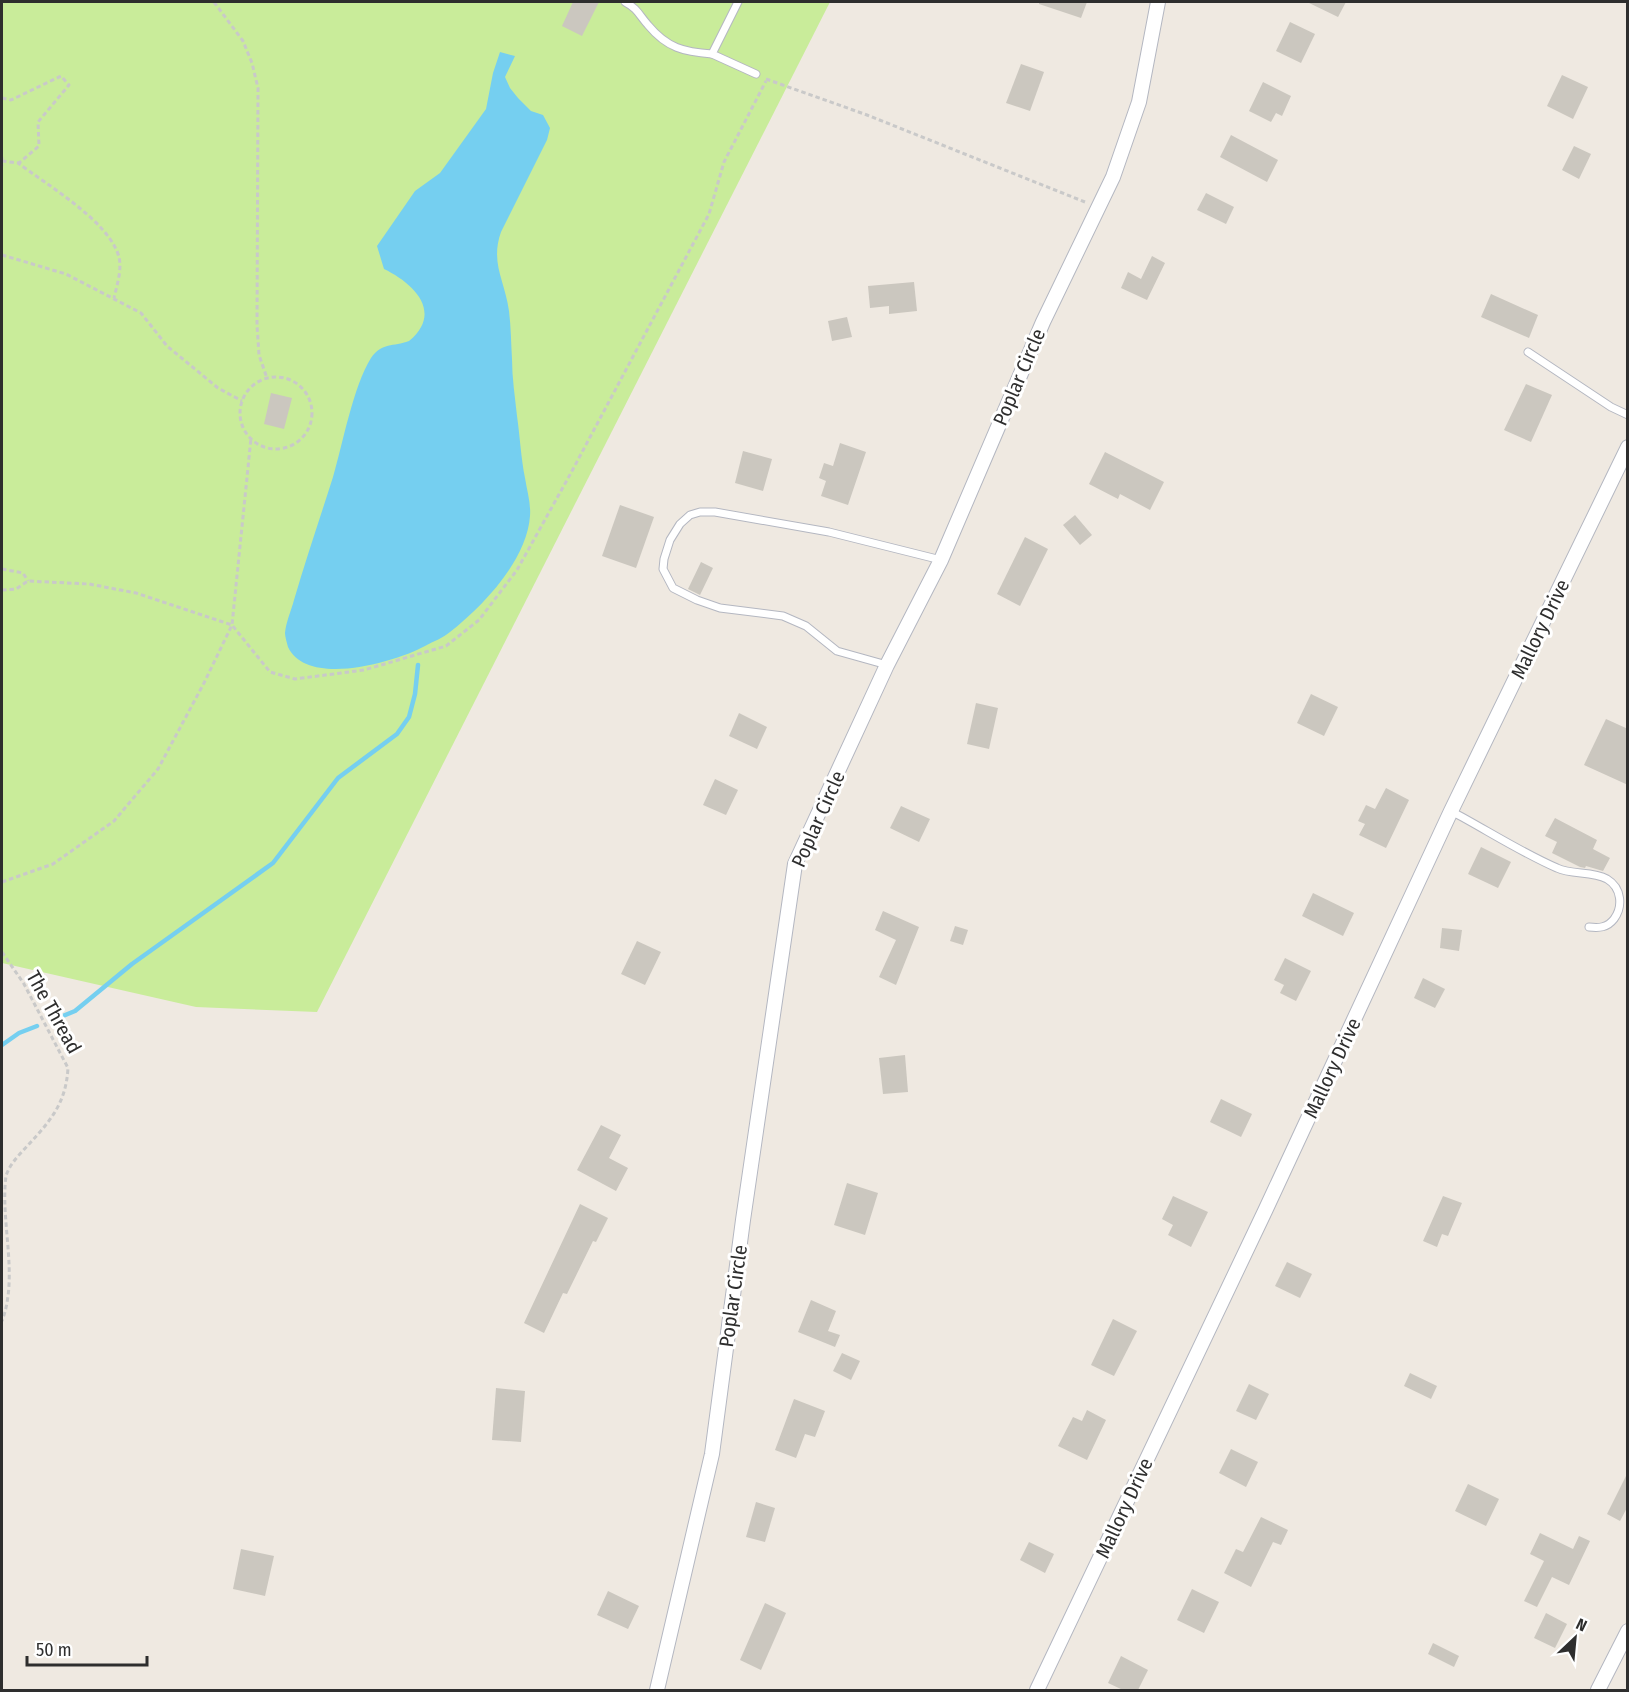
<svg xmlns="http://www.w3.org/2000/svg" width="1629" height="1692" viewBox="0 0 1629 1692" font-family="'Fira Sans Condensed',sans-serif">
  <rect width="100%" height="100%" fill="#efe9e1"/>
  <polygon fill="#c9ec9a" points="2,2 830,2 317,1012 196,1007 2,963"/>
  <path fill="#75cff0" d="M500 52 515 56 505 77 510 88 518 98 531 111 543 115 550 128 547 140 501 232C490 263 505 281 509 311 511 327 511 343 512 359 512 378 515 397 517 416 520 437 521 458 525 478 527 491 531 503 530 516 527 560 483 606 450 632 443 638 434 641 425 646 396 662 307 688 288 647 287 643 285 637 285 633 286 622 291 611 294 600 306 559 320 518 333 477 343 443 353 387 371 358 382 342 393 347 409 341 444 312 413 283 384 269L377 246 415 191 440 173 486 109 493 73Z"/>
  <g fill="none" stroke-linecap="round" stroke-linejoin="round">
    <g stroke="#75cff0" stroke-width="4.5">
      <polyline points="53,1020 75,1011 132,964 273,863 338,778 397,734 409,717 415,694 418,665"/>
      <polyline points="2,1045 19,1033 37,1026"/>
    </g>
  </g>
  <g fill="#cbc7bf">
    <polygon points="573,2 599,2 582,36 562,26"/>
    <polygon points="1039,2 1087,2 1081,18 1039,4"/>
    <polygon points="1307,2 1346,2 1338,17"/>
    <polygon points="1290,22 1315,34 1301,63 1276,51"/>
    <polygon points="1021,64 1044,72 1030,111 1006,103"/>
    <polygon points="1562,75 1588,87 1573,119 1547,106"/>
    <polygon points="1263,82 1291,96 1282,116 1276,113 1271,122 1249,111"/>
    <polygon points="1231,135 1278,160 1267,182 1220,157"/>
    <polygon points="1574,146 1591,154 1579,179 1562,170"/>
    <polygon points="1206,193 1234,207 1226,224 1197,210"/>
    <polygon points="1152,256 1165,263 1147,300 1121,288 1128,272 1141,279"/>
    <polygon points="914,282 917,311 889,314 889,306 870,308 868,286"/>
    <polygon points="1491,294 1538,315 1529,338 1481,317"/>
    <polygon points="847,317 852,337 832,341 828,321"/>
    <polygon points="1526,384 1552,395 1531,442 1504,430"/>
    <polygon points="271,393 292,398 284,429 264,424"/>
    <polygon points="840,443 866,452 848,505 821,496 826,481 819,478 824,463 833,466"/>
    <polygon points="743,451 772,459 763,491 735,483"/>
    <polygon points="1105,452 1164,482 1150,510 1120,494 1118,499 1089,484"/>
    <polygon points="620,505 654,517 636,568 602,556"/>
    <polygon points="1075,515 1092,535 1080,545 1063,525"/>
    <polygon points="1025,537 1048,549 1020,606 997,594"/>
    <polygon points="701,562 713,568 700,595 688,589"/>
    <polygon points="1311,694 1338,707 1324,736 1297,723"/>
    <polygon points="976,703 998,708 989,749 967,744"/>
    <polygon points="739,713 767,727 757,749 729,736"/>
    <polygon points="1606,719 1628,729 1628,785 1584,765"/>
    <polygon points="715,779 738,790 726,815 703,805"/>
    <polygon points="1386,788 1409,800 1386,848 1359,835 1365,824 1358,821 1366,805 1375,809"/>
    <polygon points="901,806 930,819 919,842 890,828"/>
    <polygon points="1555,818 1597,840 1593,849 1610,858 1603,871 1586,866 1585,868 1580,867 1552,853 1557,842 1545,836"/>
    <polygon points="1481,847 1511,862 1498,888 1468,874"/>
    <polygon points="1313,893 1354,913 1343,936 1302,916"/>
    <polygon points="883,911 919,927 896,985 879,977 896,940 875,930"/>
    <polygon points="955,926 968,930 963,945 950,941"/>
    <polygon points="1442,928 1462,930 1459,951 1440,948"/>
    <polygon points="637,941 661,952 645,985 621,974"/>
    <polygon points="1285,958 1311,971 1296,1001 1280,993 1284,985 1274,980"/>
    <polygon points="1423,978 1445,989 1435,1008 1414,998"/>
    <polygon points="905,1055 908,1092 883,1094 879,1058"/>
    <polygon points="1221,1099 1252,1114 1241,1137 1210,1122"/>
    <polygon points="601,1125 621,1135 609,1158 628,1168 616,1191 577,1170"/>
    <polygon points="847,1183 878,1193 865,1235 834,1225"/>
    <polygon points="1173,1196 1208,1212 1191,1247 1168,1235 1173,1225 1162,1219"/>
    <polygon points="1443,1196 1462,1203 1448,1236 1442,1234 1437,1247 1423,1241"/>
    <polygon points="580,1204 608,1218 596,1242 593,1241 567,1294 563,1293 544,1333 524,1323"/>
    <polygon points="1287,1262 1312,1274 1300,1298 1275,1286"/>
    <polygon points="811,1300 836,1311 828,1331 840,1335 835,1347 798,1332"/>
    <polygon points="1113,1319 1137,1331 1114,1376 1091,1365"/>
    <polygon points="842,1353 860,1361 851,1380 833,1371"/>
    <polygon points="1410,1373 1437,1386 1431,1399 1404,1386"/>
    <polygon points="1249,1384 1269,1394 1256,1420 1236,1411"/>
    <polygon points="496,1388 525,1391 521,1442 492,1440"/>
    <polygon points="794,1399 825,1411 815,1437 805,1434 796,1458 775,1450"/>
    <polygon points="1087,1410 1106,1420 1087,1460 1058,1446 1073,1417 1082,1421"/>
    <polygon points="1231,1449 1258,1462 1246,1487 1219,1473"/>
    <polygon points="1628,1472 1628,1506 1620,1521 1607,1514"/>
    <polygon points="1468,1484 1499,1499 1486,1526 1455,1511"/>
    <polygon points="756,1502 775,1508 765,1542 746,1537"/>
    <polygon points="1261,1517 1288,1530 1281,1545 1273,1542 1251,1587 1224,1573 1236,1549 1243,1552"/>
    <polygon points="1540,1533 1573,1549 1579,1536 1590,1541 1569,1585 1552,1577 1537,1607 1524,1601 1544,1561 1530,1554"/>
    <polygon points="1029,1542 1054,1554 1045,1573 1020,1560"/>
    <polygon points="241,1549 274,1556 265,1596 233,1589"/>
    <polygon points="1192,1589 1219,1602 1204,1633 1177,1620"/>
    <polygon points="608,1591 639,1606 628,1629 597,1615"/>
    <polygon points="765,1603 786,1613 761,1670 740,1660"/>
    <polygon points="1546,1613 1567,1624 1555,1648 1534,1638"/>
    <polygon points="1433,1643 1459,1656 1454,1667 1428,1654"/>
    <polygon points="1121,1656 1148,1670 1138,1690 1123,1690 1108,1683"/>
  </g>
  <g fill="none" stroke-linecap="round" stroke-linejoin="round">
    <g stroke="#b4b7c1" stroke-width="9">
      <g id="lane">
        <path d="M625 2C638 9 639 15 648 25 667 48 684 52 712 54"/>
        <polyline points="738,2 712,54 756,74"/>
        <polyline points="1528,352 1611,407 1628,415"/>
        <polyline points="887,665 837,651 806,626 783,616 720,608 697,600 673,588 663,569 664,559 670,540 680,524 690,515 700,512 715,512 829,532 941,560"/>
        <path d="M1451 811C1485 829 1522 853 1557 868 1572 875 1592 871 1607 879 1622 888 1623 907 1614 919 1607 928 1599 928 1589 927"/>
      </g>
    </g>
    <g stroke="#b4b7c1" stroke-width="16">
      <g id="street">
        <polyline points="657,1690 712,1454 743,1220 795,864 887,665 941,560 1043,322 1113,177 1139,102 1158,2"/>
        <polyline points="1037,1690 1265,1211 1451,811 1628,447"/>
        <polyline points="1598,1690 1628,1631"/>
      </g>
    </g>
    <g stroke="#c9c9c9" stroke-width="3" stroke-dasharray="4.5 3" stroke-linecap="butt">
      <polyline points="214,2 243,41 252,63 258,88 257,325 259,355 267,378"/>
      <polyline points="766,79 867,115 1085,202"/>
      <polyline points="2,98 11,100 61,76 69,85 38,122 39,146 19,163"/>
      <polyline points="2,157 2,166"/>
      <path d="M2 161 18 163C47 185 109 221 119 257 122 270 117 285 114 298"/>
      <polyline points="2,255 66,274 141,313 167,346 218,388 242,401"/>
      <circle cx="276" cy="413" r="36"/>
      <polyline points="2,569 23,573 28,581"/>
      <polyline points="2,590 16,589 28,581 89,584 136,593 232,625 270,672 295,679 364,670 446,646 479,620 517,570 572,471 709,214 724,162 766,81"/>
      <polyline points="2,882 53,864 114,821 158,769 204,683 232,625 251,438"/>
      <path d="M2 952 24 984 68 1068C66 1102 52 1119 30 1143 21 1153 10 1163 6 1176 0 1222 19 1276 2 1321"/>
    </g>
    <use href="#lane" stroke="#fff" stroke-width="7"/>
    <use href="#street" stroke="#fff" stroke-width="14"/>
  </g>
  <g text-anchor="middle" stroke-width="6" stroke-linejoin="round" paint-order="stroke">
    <g font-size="20" fill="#2e2e2e" stroke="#fff">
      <text transform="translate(1019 377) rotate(-67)" y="7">Poplar Circle</text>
      <text transform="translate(1540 629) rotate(-64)" y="7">Mallory Drive</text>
      <text transform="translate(818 819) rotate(-66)" y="7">Poplar Circle</text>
      <text transform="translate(54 1012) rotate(61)" y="7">The Thread</text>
      <text transform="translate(1332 1068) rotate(-65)" y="7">Mallory Drive</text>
      <text transform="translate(733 1296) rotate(-82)" y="7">Poplar Circle</text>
      <text transform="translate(1124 1508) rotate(-65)" y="7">Mallory Drive</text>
    </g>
  </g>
  <rect width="1629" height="1692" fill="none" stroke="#2e2e2e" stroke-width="6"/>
  <g transform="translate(1575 1638) rotate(26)" stroke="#ffffff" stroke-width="4.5" paint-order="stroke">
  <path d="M0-4.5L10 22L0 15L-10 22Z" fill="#2e2e2e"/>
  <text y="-9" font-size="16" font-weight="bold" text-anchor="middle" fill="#2e2e2e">N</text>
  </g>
  <path d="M27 1656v9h120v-9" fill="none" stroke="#2e2e2e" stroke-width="3"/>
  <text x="36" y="1656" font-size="18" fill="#2e2e2e" stroke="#ffffff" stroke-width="4.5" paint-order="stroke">50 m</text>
</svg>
